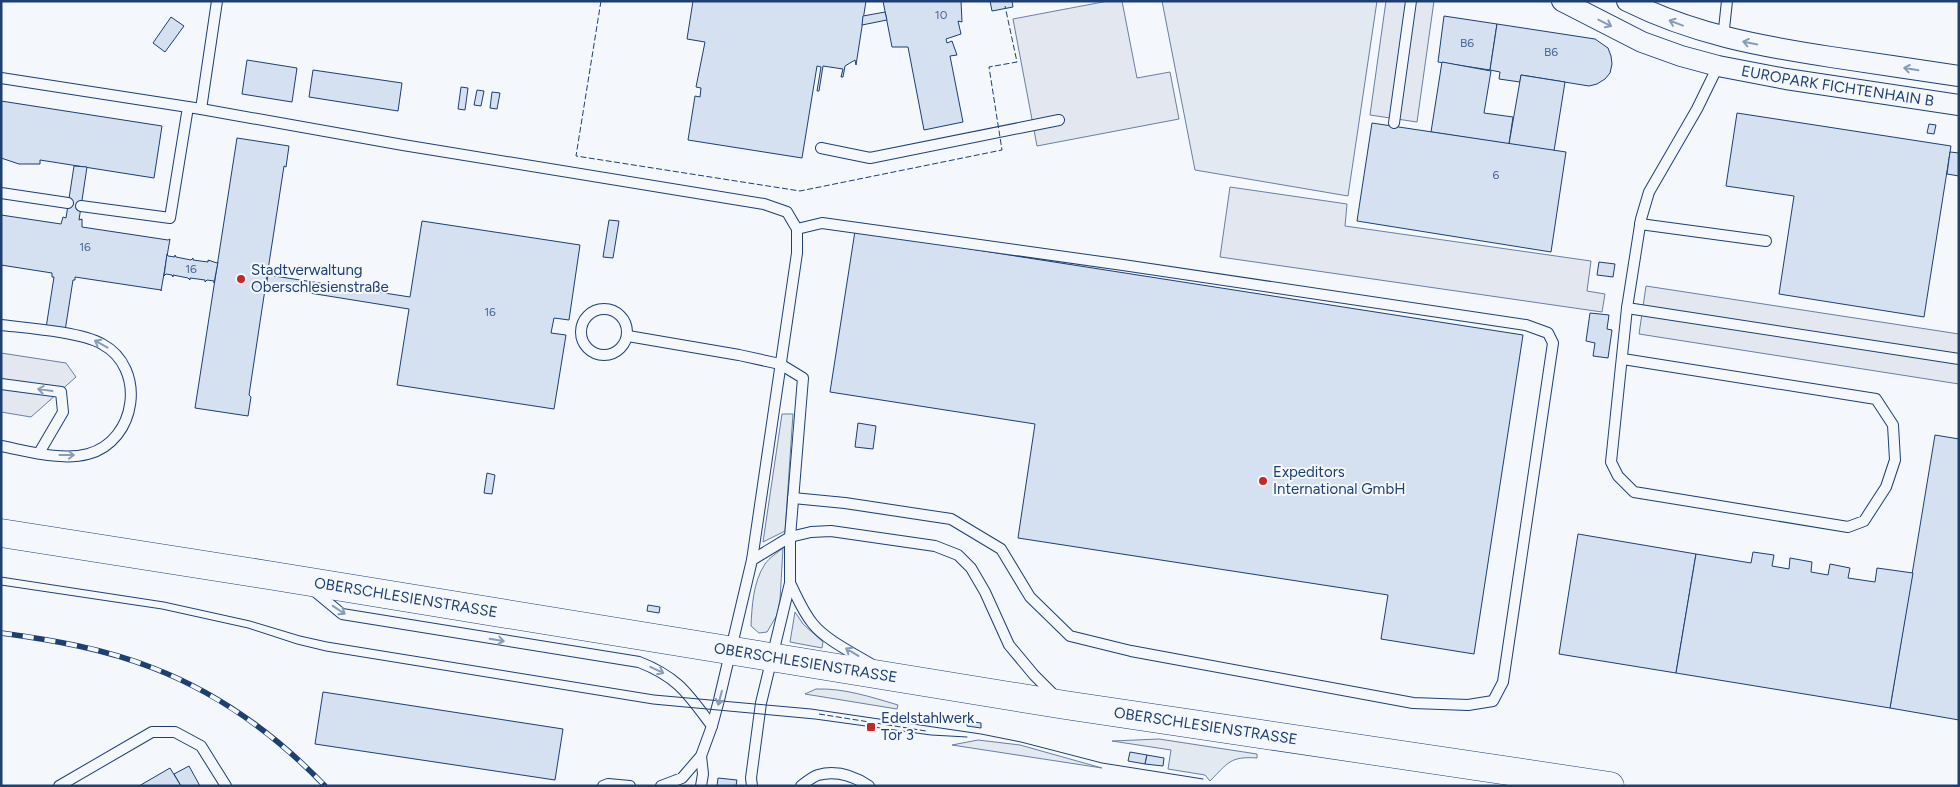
<svg xmlns="http://www.w3.org/2000/svg" width="1960" height="787" viewBox="0 0 1960 787" font-family="Figtree,sans-serif">
  <rect width="100%" height="100%" fill="#f4f7fb"/>
  <g fill="#e3e9f0" stroke="#687fa3">
    <polygon points="1162,1 1377,1 1348,196 1195,170"/>
    <polygon points="782,414 793,414 785,531 763,542"/>
    <path d="M783 548 780 600 777 615 767 632 759 633 751 626C752 606 753 582 765 564 769 558 777 553 783 548Z"/>
    <polygon points="795,612 803,624 823,642 822,648 790,642"/>
    <path d="M816 689C844 688 871 697 898 705L897 709 805 694Z"/>
    <path d="M1159 739 1257 754V758C1230 756 1228 763 1210 781L1205 775 1168 769 1171 750 1112 741Z"/>
    <polygon points="978,740 1020,745 1102,768 952,745"/>
  </g>
  <g fill="#e3e8f0" stroke="#687fa3">
    <polygon points="1108,1 1122,1 1137,78 1170,72 1179,119 1037,146 1013,19"/>
    <polygon points="1386,1 1434,1 1417,122 1370,115"/>
    <polygon points="1230,187 1347,204 1345,226 1591,261 1587,291 1605,294 1602,312 1220,257"/>
    <polygon points="1646,286 1959,334 1959,384 1639,334"/>
    <polygon points="1,353 66,363 76,377 31,417 1,412"/>
  </g>
  <g fill="#d5e0f0" stroke="#1d3f73">
    <polygon points="693,1 866,1 856,65 855,60 845,66 843,77 841,77 843,69 823,66 819,91 817,91 821,67 817,66 802,158 688,140 695,96 700,97 701,88 696,87 705,42 687,39"/>
    <polygon points="883,1 961,1 962,22 958,21 961,34 946,39 947,43 952,41 957,55 950,56 963,122 924,130 908,47 892,47"/>
    <polygon points="990,1 1012,1 1013,7 992,11"/>
    <polygon points="885,12 887,20 862,25 863,16"/>
    <polygon points="1444,16 1497,24 1490,70 1438,62"/>
    <polygon points="171,17 184,26 165,52 153,43"/>
    <polygon points="1497,24 1595,39 1608,48 1611,56 1612,64 1610,73 1605,79 1597,84 1589,86 1521,75 1520,82 1499,79 1500,72 1490,70"/>
    <polygon points="247,60 297,68 292,102 242,94"/>
    <polygon points="1442,62 1491,71 1484,113 1513,117 1509,144 1431,132"/>
    <polygon points="313,70 402,83 398,111 309,97"/>
    <polygon points="1521,75 1565,82 1554,151 1509,144"/>
    <polygon points="461,87 468,88 465,110 458,109"/>
    <polygon points="477,90 484,91 481,106 474,105"/>
    <polygon points="492,92 500,93 497,109 490,108"/>
    <polygon points="1,101 162,126 154,178 40,160 40,164 19,164 1,158"/>
    <polygon points="1737,113 1951,146 1924,317 1779,294 1794,196 1726,186"/>
    <polygon points="1372,123 1566,152 1551,252 1357,221"/>
    <polygon points="1929,124 1936,125 1934,134 1927,133"/>
    <polygon points="237,138 289,146 286,167 284,166 262,309 249,395 251,397 248,416 195,408"/>
    <polygon points="1950,152 1959,153 1959,176 1947,174"/>
    <polygon points="74,166 87,167 79,220 82,219 82,227 168,240 170,239 161,291 161,290 75,277 75,280 73,280 65,331 46,328 54,277 52,277 52,273 1,265 1,215 61,224 63,217 66,218"/>
    <polygon points="609,220 619,221 613,258 603,257"/>
    <polygon points="422,221 580,245 569,320 554,318 551,333 566,335 554,409 397,385 409,309 266,286 268,275 410,297"/>
    <polygon points="855,231 1523,335 1474,654 1381,639 1388,595 1018,538 1035,424 830,392"/>
    <polygon points="167,254 168,256 175,257 175,255 176,257 191,260 193,258 193,260 208,262 208,260 217,263 218,262 214,283 214,281 207,280 205,282 205,280 190,278 190,280 188,278 173,275 173,277 172,275 166,274 164,276"/>
    <polygon points="1599,262 1615,264 1613,277 1597,275"/>
    <polygon points="1590,313 1609,315 1607,329 1612,330 1608,358 1593,356 1595,343 1586,341"/>
    <polygon points="858,423 876,426 873,449 855,447"/>
    <polygon points="1935,435 1959,439 1959,720 1890,708"/>
    <polygon points="487,473 495,475 492,494 484,493"/>
    <polygon points="1578,534 1696,554 1676,673 1559,654"/>
    <polygon points="1753,552 1774,555 1772,566 1789,569 1790,558 1812,562 1811,572 1828,575 1830,564 1850,568 1848,578 1875,582 1877,568 1913,573 1890,708 1676,673 1696,554 1751,563"/>
    <polygon points="648,605 660,607 659,613 647,611"/>
    <polygon points="323,692 563,729 555,780 315,744"/>
    <polygon points="937,716 951,719 950,723 936,721"/>
    <polygon points="967,721 981,723 981,728 967,726"/>
    <polygon points="1130,752 1147,755 1145,764 1128,761"/>
    <polygon points="1147,755 1164,758 1163,766 1145,764"/>
    <polygon points="189,766 200,786 181,786 174,774"/>
    <polygon points="170,768 181,786 139,786"/>
    <polygon points="718,778 737,780 736,786 717,786"/>
  </g>
  <g fill="none" stroke-linecap="round" stroke-linejoin="round">
    <g stroke="#1d3f73" stroke-width="12">
      <g id="service">
        <polyline points="1723,38 1727,1"/>
        <polyline points="1,78 201,109 403,145 764,204 787,212 797,229 797,253 752,560"/>
        <polyline points="201,109 217,1"/>
        <polyline points="1394,123 1411,1"/>
        <polyline points="821,148 870,158 1059,120"/>
        <polyline points="1,193 68,203"/>
        <polyline points="81,206 170,218 188,107"/>
        <polyline points="1640,224 1766,241"/>
        <polyline points="1627,308 1959,359"/>
        <circle cx="604" cy="332" r="23"/>
        <path d="M1 325C27 328 81 332 102 344 147 368 137 441 88 454 61 461 28 451 1 446"/>
        <polyline points="628,336 739,355 780,364 803,378 790,537 790,583 761,703 751,778 752,786"/>
        <polyline points="1623,359 1876,399 1893,425 1895,460 1886,487 1864,521 1848,527 1634,492 1618,476 1611,462 1627,308 1641,219 1649,192 1697,109 1718,66"/>
        <polyline points="1,384 61,392 63,412 39,453"/>
        <polyline points="793,498 845,503 951,519 1001,549 1030,597 1070,636 1131,651 1413,703 1468,705 1493,701 1503,682 1553,343 1548,333 1526,325 1123,265 822,223 797,229"/>
        <path d="M790 583C797 597 803 612 813 624 826 640 853 653 871 664"/>
        <path d="M313 590 342 614 639 662C678 677 688 694 712 726"/>
        <polyline points="59,786 152,732 175,732 201,746 226,786"/>
        <polyline points="603,786 608,784 630,786"/>
        <polyline points="661,786 682,778 701,756 712,726 719,700 752,560 790,537 811,532 831,531 935,546 958,555 971,568 985,592 1009,645 1034,675 1057,698"/>
        <polyline points="701,786 703,774 701,756"/>
        <path d="M801 786C806 782 812 777 818 775 836 770 854 776 869 786"/>
      </g>
    </g>
    <g stroke="#1d3f73" stroke-width="22">
      <g id="minor">
        <path id="s1" d="M1562 1 1642 42 1681 56 1718 66 1786 79 1959 105"/>
        <path d="M1627 1C1693 34 1759 46 1831 57 1874 63 1916 70 1959 76"/>
      </g>
    </g>
    <g stroke="#1d3f73" stroke-width="29">
      <g id="primary">
        <path id="s2" d="M1 533 268 575 1065 705 1610 786"/>
      </g>
    </g>
    <use href="#service" stroke="#f4f7fb" stroke-width="10"/>
    <use href="#minor" stroke="#f4f7fb" stroke-width="20"/>
    <use href="#primary" stroke="#f4f7fb" stroke-width="28"/>
    <g stroke="#1d3f73" stroke-width="1">
      <polyline points="1,577 164,602 250,621 300,636 327,642 654,695 811,709 981,734 1021,742 1102,763 1203,779"/>
      <polyline points="1,585 162,609 248,628 297,644 326,651 653,704 815,719 931,735 967,737"/>
    </g>
    <g stroke="#1d3f73" stroke-width="5.5">
      <path id="rail" d="M1 633C53 640 105 649 153 668 218 693 277 736 325 786"/>
    </g>
    <use href="#rail" stroke="#f4f7fb" stroke-width="4" stroke-dasharray="11" stroke-linecap="butt"/>
    <g stroke="#1d3f73" stroke-width="1" stroke-dasharray="6 2.5" stroke-linecap="butt">
      <polyline points="601,1 576,156 800,191 1002,150 989,67 1017,62 1005,6"/>
      <polyline points="819,714 926,731"/>
    </g>
  </g>
  <defs><path id="oneway-shaft" d="M-6 0H5M1.5-3L5.5 0L1.5 3" fill="none" stroke-width="1.6" stroke-linecap="round" stroke-linejoin="round" transform="scale(1.25)"/></defs>
  <g stroke="#889bb7">
    <use href="#oneway-shaft" transform="translate(1605 23) rotate(27)"/>
    <use href="#oneway-shaft" transform="translate(1676 23) rotate(-159)"/>
    <use href="#oneway-shaft" transform="translate(1750 43) rotate(-169)"/>
    <use href="#oneway-shaft" transform="translate(1911 69) rotate(-171)"/>
    <use href="#oneway-shaft" transform="translate(101 344) rotate(-151)"/>
    <use href="#oneway-shaft" transform="translate(45 390) rotate(-172)"/>
    <use href="#oneway-shaft" transform="translate(67 455)"/>
    <use href="#oneway-shaft" transform="translate(339 610) rotate(34)"/>
    <use href="#oneway-shaft" transform="translate(497 640) rotate(9)"/>
    <use href="#oneway-shaft" transform="translate(852 652) rotate(-149)"/>
    <use href="#oneway-shaft" transform="translate(657 670) rotate(25)"/>
    <use href="#oneway-shaft" transform="translate(720 698) rotate(105)"/>
  </g>
  <g fill="#c62828" stroke="#f4f7fb" stroke-width="2">
    <circle cx="241" cy="279" r="5"/>
    <circle cx="1263" cy="481" r="5"/>
    <rect x="866" y="722" width="10" height="10" rx="2.5"/>
  </g>
  <g text-anchor="middle" stroke-width="4" stroke-linejoin="round" paint-order="stroke">
    <g font-size="12" fill="#4b6792">
      <text x="941" y="19">10</text>
      <text x="1467" y="47">B6</text>
      <text x="1551" y="56">B6</text>
      <text x="1496" y="179">6</text>
      <text x="85" y="251">16</text>
      <text x="191" y="273">16</text>
      <text x="490" y="316">16</text>
    </g>
    <g font-size="15" fill="#1d3f73" stroke="#f4f7fb">
      <text dy="5" stroke="none"><textPath href="#s1" startOffset="291">EUROPARK FICHTENHAIN B</textPath></text>
      <text dy="5" stroke="none"><textPath href="#s2" startOffset="410">OBERSCHLESIENSTRASSE</textPath></text>
      <text dy="5" stroke="none"><textPath href="#s2" startOffset="815">OBERSCHLESIENSTRASSE</textPath></text>
      <text dy="5" stroke="none"><textPath href="#s2" startOffset="1220">OBERSCHLESIENSTRASSE</textPath></text>
    </g>
    <g font-size="15" fill="#1d3f73" stroke="#f4f7fb" text-anchor="start">
      <text x="251" y="275">Stadtverwaltung<tspan x="251" dy="17">Oberschlesienstraße</tspan></text>
      <text x="1273" y="477">Expeditors<tspan x="1273" dy="17">International GmbH</tspan></text>
      <text x="881" y="723">Edelstahlwerk<tspan x="881" dy="17">Tor 3</tspan></text>
    </g>
  </g>
  <rect width="1960" height="787" fill="none" stroke="#1d3f73" stroke-width="5"/>
</svg>
